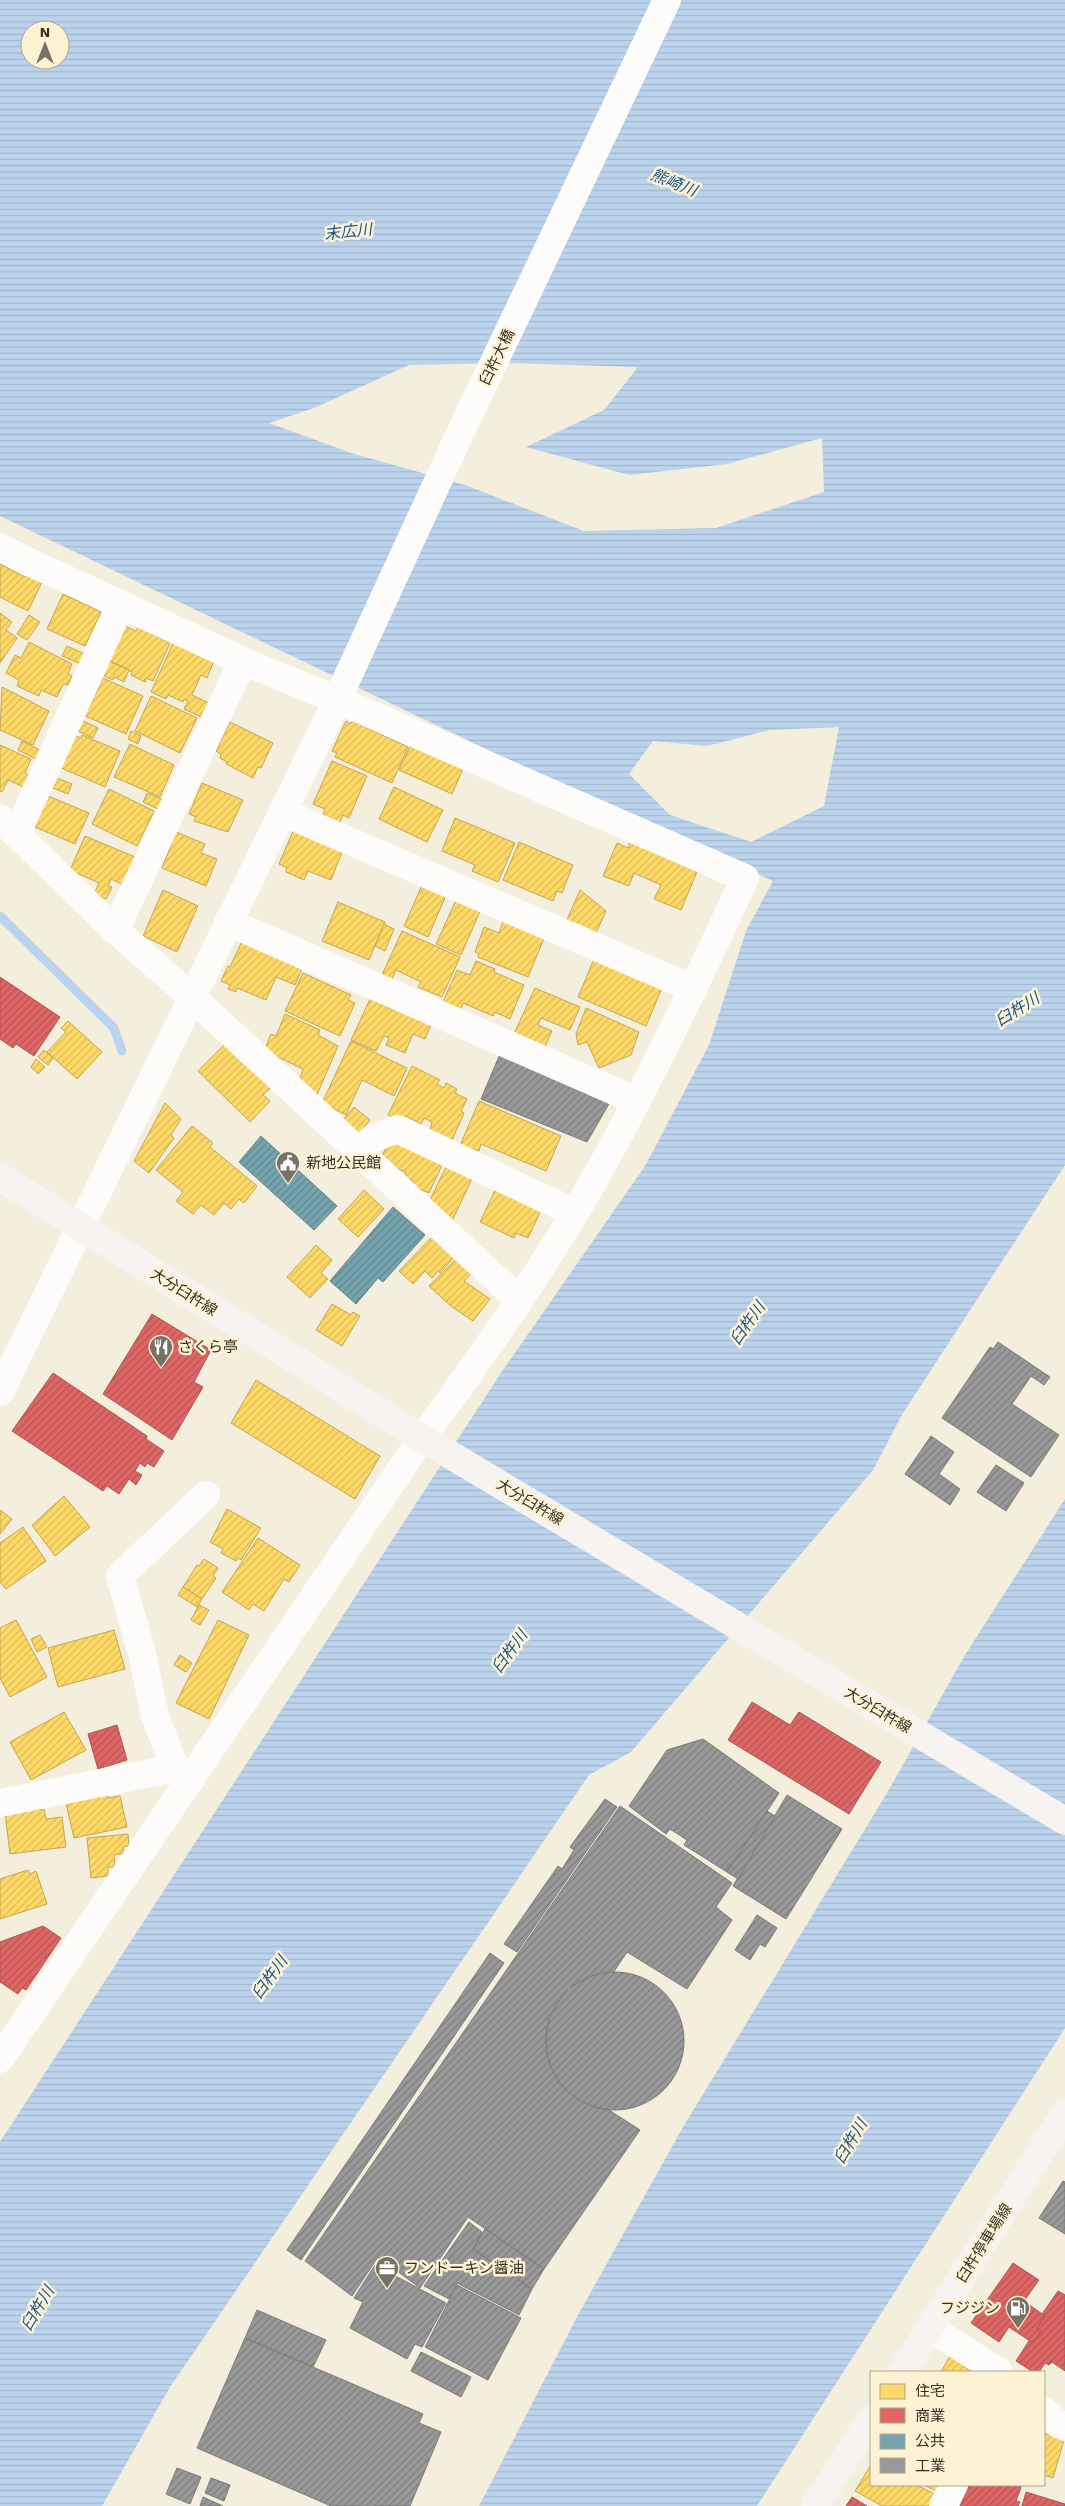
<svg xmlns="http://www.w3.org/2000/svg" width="1065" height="2506" viewBox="0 0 1065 2506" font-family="'Work Sans','Noto Sans JP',sans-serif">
  <defs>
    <pattern id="water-rules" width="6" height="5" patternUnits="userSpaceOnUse" patternTransform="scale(1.25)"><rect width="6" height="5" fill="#bbd3ec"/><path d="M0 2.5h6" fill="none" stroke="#a1b5ca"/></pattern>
    <pattern id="homes-hatch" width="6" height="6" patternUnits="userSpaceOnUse" patternTransform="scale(1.25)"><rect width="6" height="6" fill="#ffd966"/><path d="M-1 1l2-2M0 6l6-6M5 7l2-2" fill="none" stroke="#dbbb58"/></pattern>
    <pattern id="shops-hatch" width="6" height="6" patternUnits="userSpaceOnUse" patternTransform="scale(1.25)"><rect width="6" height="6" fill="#e06666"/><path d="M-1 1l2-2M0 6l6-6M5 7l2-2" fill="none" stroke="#b65454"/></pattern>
    <pattern id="public-hatch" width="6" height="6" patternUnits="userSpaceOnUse" patternTransform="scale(1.25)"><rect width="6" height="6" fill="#76a5af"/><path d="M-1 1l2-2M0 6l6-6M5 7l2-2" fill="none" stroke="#62878e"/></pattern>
    <pattern id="industry-hatch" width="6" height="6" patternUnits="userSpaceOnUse" patternTransform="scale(1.25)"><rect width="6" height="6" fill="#999"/><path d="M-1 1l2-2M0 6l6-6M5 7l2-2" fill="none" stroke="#7e7d7d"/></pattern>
  </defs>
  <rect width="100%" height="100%" fill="#f4eedd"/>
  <g fill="url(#water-rules)" fill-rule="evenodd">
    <path d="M0 0H1065V1165L903 1413 873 1470 631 1752 589 1775 170 2387 102 2506H0V2142L501 1373 645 1166 709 1045 746 931 773 881 586 797 0 516ZM30 30H60V60H30ZM504 363 638 367 604 410 526 447 629 475 727 464 822 438 824 492 716 528 584 531 465 485 351 453 269 423 314 408 409 365ZM839 727 824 806 751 842 670 815 629 774 653 741 707 746 770 730Z"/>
    <polygon points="1065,1499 1065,2028 757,2506 479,2506 577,2317 683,2127 887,1793 965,1655"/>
  </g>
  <g fill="url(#homes-hatch)" stroke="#c2a652">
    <polygon points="0,564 25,577 27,574 42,582 28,611 0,597"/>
    <polygon points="63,594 101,612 85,646 47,629"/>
    <polygon points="0,613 12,622 6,630 17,638 0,663"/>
    <polygon points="29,615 40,622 27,640 17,634"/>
    <polygon points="125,626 136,631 138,627 170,643 153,681 146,678 145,682 131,675 132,672 108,660"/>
    <polygon points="29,642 72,664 68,674 72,676 68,685 63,684 57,697 41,690 39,696 17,686 19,680 6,673 15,655 21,658"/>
    <polygon points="173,643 214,661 207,678 201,675 192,695 211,704 205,719 184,709 188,701 184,699 183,702 168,695 166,699 151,692"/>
    <polygon points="67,646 85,654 81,664 62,656"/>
    <polygon points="107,660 129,670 124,682 114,677 113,680 100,674"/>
    <polygon points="103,678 143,696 126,734 85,716"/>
    <polygon points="2,687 49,711 33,745 0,730"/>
    <polygon points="151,696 197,718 180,753 135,731"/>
    <polygon points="77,718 98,728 93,738 73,729"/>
    <polygon points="346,721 351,724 352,721 408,747 392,783 335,757 337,753 332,751"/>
    <polygon points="230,722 273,743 261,768 258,767 253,778 226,764 227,762 220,758 221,754 216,751"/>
    <polygon points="131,731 141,736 138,744 128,739"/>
    <polygon points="73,735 81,738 82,735 120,751 105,787 59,767"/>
    <polygon points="413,740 465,764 452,794 399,770"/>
    <polygon points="22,741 42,751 38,760 18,750"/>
    <polygon points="130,744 174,765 160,797 114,777"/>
    <polygon points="0,745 31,759 25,773 29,775 24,787 8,780 2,792 0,791"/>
    <polygon points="332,761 367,776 349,818 343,815 340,822 323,815 325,809 313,804"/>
    <polygon points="52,776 72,784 68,794 48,786"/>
    <polygon points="202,783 243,800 228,832 194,821 196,817 189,814"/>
    <polygon points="394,787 443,810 427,842 379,819"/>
    <polygon points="109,789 154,811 137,846 92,824"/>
    <polygon points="147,793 166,801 162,811 143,802"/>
    <polygon points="48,796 89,813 75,844 35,827"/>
    <polygon points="455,818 515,843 498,882 472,871 475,865 442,851"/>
    <polygon points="293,831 342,852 331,880 308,871 304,880 286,872 287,868 279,864"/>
    <polygon points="176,832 205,844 201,853 217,859 206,886 162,868"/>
    <polygon points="85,836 135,857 123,885 111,879 108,886 112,887 106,899 94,894 99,883 70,870"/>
    <polygon points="519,842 573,865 562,893 557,891 553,901 503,880"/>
    <polygon points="630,842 697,872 681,910 654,899 661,885 634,873 629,886 603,876 617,843 628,848"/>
    <polygon points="423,883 447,893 428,937 404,926"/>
    <polygon points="163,890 198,906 177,952 143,936"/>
    <polygon points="580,890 606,911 595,935 566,922"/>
    <polygon points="457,898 481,909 461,955 436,944"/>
    <polygon points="338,902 385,922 369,960 322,941"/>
    <polygon points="504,919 545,936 528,977 478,957 479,954 475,952 484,927 499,933"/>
    <polygon points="384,924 394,929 385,951 375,946"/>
    <polygon points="402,931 460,957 442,997 418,987 421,982 396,970 391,981 381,977"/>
    <polygon points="243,939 305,962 295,985 276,977 266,1000 237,988 236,992 228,989 230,985 221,981 228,966 230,967"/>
    <polygon points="594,959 662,988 646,1026 578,997"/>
    <polygon points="476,961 495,969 494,972 524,985 510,1019 495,1012 493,1016 463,1003 460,1010 443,1002 457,970 470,975"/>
    <polygon points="303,973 351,995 348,1000 355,1003 340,1036 285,1011"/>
    <polygon points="535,988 580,1007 570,1030 541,1018 538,1025 552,1031 544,1049 513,1036"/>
    <polygon points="370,999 395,1011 397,1006 421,1022 423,1018 432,1023 425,1039 413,1034 405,1053 386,1045 389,1038 384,1036 376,1051 351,1040"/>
    <polygon points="586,1008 639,1032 631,1055 599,1068 587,1042 578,1045 576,1034"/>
    <polygon points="285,1014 320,1030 318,1035 338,1046 316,1097 299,1082 303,1069 280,1058 278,1063 264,1051 271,1034 276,1036"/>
    <polygon points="68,1021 102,1052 77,1079 47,1052 66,1032 61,1028"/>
    <polygon points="351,1041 407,1068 394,1096 362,1080 346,1115 322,1103"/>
    <polygon points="226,1043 272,1087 263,1095 270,1101 250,1122 198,1071"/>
    <polygon points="44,1050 53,1058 48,1065 38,1057"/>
    <polygon points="36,1059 45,1067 38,1074 31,1067"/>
    <polygon points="412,1066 440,1080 437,1084 444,1088 446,1083 457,1089 455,1093 467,1099 461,1111 464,1113 452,1140 430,1131 432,1122 424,1118 421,1124 406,1116 403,1123 388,1115"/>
    <polygon points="479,1101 561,1136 546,1171 481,1144 479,1151 474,1149 472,1153 459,1148"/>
    <polygon points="165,1103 181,1119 171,1135 174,1138 149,1173 134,1161"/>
    <polygon points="354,1107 370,1120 357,1136 341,1122"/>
    <polygon points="192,1126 213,1143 210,1147 257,1186 244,1203 239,1199 231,1209 224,1203 214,1215 201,1205 193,1214 176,1201 183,1192 156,1170"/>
    <polygon points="391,1139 443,1163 429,1193 411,1185 413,1181 404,1177 406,1173 380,1159"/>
    <polygon points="447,1165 472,1179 452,1221 429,1202"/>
    <polygon points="496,1188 541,1210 528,1238 516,1233 514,1238 480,1222"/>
    <polygon points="364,1190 384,1209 358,1237 338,1219"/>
    <polygon points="432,1237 454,1257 440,1273 438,1271 432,1278 425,1271 413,1284 399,1271"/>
    <polygon points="316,1245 332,1260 321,1273 328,1279 310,1298 287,1277"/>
    <polygon points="459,1256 474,1271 464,1281 490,1299 473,1321 452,1307 429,1286"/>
    <polygon points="332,1304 351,1315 353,1312 360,1316 342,1346 316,1330"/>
    <polygon points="256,1380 380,1456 355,1499 231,1423"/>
    <polygon points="64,1496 90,1527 55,1556 32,1525"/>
    <polygon points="227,1509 261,1528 241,1560 237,1558 236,1561 221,1553 223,1549 210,1542"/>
    <polygon points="0,1510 12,1519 0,1534"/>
    <polygon points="23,1527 46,1561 6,1589 0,1582 0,1543"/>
    <polygon points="258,1538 300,1565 289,1582 284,1579 264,1611 253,1604 249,1610 222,1592"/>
    <polygon points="204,1559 218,1568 213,1576 216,1578 202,1599 183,1587 197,1565 199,1566"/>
    <polygon points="183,1587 202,1599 197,1607 178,1595"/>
    <polygon points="199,1605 209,1610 200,1625 191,1620"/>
    <polygon points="16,1620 47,1677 10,1697 0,1678 0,1628"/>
    <polygon points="218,1620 249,1635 209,1719 176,1703"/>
    <polygon points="114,1630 125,1669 58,1687 48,1648"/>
    <polygon points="40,1635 47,1647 37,1652 31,1639"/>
    <polygon points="180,1655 192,1663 186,1672 174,1665"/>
    <polygon points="64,1712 86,1750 31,1780 10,1742"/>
    <polygon points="106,1790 108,1798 120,1796 127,1827 74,1838 65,1799"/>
    <polygon points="44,1809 46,1819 62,1817 66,1847 10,1854 5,1813"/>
    <polygon points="128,1834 129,1846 123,1847 124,1853 114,1855 115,1867 108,1867 108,1876 91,1878 87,1838"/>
    <polygon points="28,1870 30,1874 36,1871 47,1904 0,1919 0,1879"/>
    <polygon points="950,2356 972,2372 941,2372"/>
    <polygon points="1044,2433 1064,2440 1053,2478 1044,2475"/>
    <polygon points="871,2465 871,2485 917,2485 940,2497 935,2506 882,2506 855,2491"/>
    <polygon points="924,2485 944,2485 940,2493"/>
  </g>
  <g fill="url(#shops-hatch)" stroke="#ac5652">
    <polygon points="0,977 60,1017 34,1056 16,1044 13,1048 0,1039"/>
    <polygon points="152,1314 211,1350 194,1382 203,1387 172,1440 103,1394"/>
    <polygon points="53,1373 147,1436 146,1439 164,1451 154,1467 147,1463 145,1467 140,1463 135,1471 142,1475 136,1485 129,1479 119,1494 107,1486 103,1491 12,1431"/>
    <polygon points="752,1702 790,1725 799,1712 881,1762 849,1814 728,1740"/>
    <polygon points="117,1725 127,1760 98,1769 88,1734"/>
    <polygon points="43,1926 61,1938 26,1990 22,1988 18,1994 0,1982 0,1942"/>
    <polygon points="1013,2263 1039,2280 1024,2301 1045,2316 1037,2328 1041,2331 1033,2343 1009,2327 999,2342 971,2323"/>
    <polygon points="1058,2291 1065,2295 1065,2371 1052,2362 1049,2365 1045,2363 1039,2372 1033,2372 1016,2361 1029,2341 1033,2343 1041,2331 1037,2328 1045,2316 1042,2314"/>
    <polygon points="969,2485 1016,2485 1021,2487 1016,2501 1020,2502 1018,2506 960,2506"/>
    <polygon points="1026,2492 1065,2504 1065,2506 1022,2506"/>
    <polygon points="852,2497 867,2506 846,2506"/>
  </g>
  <g fill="url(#public-hatch)" stroke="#628285">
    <polygon points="261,1136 337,1206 314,1230 239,1162"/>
    <polygon points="393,1207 425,1235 383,1282 378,1278 356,1304 330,1281"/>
  </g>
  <g fill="url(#industry-hatch)" stroke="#7b7a76">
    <polygon points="500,1054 586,1094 587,1092 610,1102 587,1142 481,1099"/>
    <polygon points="998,1342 1050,1377 1044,1385 1031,1376 1012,1404 1059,1435 1031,1477 942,1418 990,1347 993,1349"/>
    <polygon points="931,1436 954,1452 939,1474 960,1489 950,1505 905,1474"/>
    <polygon points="996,1465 1024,1483 1006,1511 977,1492"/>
    <polygon points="703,1739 779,1793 727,1872 684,1845 687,1840 670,1829 666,1834 629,1806 667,1750"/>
    <polygon points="787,1795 842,1829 786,1919 733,1886"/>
    <polygon points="605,1799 617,1807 517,1952 504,1944 558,1866 562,1869 574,1850 570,1847"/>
    <polygon points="620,1806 732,1883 716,1907 732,1920 687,1989 627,1952 613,1973 602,1972 584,1979 569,1988 549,2017 546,2037 547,2055 562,2086 576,2097 591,2106 609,2110 640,2130 544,2269 468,2217 420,2288 378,2257 352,2296 305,2261"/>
    <polygon points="767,1811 775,1816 738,1879 727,1872"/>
    <polygon points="757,1915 777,1928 765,1947 760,1944 750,1960 735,1950"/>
    <polygon points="490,1953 504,1963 301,2260 287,2250"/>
    <circle cx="615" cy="2041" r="69"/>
    <polygon points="1063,2181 1065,2182 1065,2234 1039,2218"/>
    <polygon points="469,2222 482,2232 473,2249 532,2289 519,2315 457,2283 449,2299 424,2286"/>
    <polygon points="485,2229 544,2269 532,2289 473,2249"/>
    <polygon points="375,2265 446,2303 422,2347 415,2344 407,2359 350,2328 363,2302 354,2298"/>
    <polygon points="457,2285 521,2318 488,2380 425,2347"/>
    <polygon points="257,2310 326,2340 313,2367 245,2338"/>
    <polygon points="245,2338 423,2414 419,2423 441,2432 410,2506 331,2506 197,2448"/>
    <polygon points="421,2352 471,2377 461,2397 411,2371"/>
    <polygon points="177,2468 201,2477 190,2504 166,2494"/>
    <polygon points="211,2478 230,2485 224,2501 205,2493"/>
    <polygon points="203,2497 223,2506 200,2506"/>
  </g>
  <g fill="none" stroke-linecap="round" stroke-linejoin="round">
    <polyline stroke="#bbd3ec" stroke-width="9" points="0,916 114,1028 122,1051"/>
    <g stroke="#fdfcfa" stroke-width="28">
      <path d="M0 547 25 560 243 661 352 706 745 878C695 986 644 1093 585 1196 536 1279 480 1360 422 1438"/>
      <polyline points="282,812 694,989"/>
      <polyline points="0,818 115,930 192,997 519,1300"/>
      <polyline points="17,833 121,604"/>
      <polyline points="228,922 637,1101"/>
      <polyline points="115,930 243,661"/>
      <polyline points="359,1152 372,1139 397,1129 575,1213"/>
      <polyline points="192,1779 175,1768 155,1716 142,1653 120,1576 206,1495"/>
      <polyline points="0,1803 175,1768"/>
      <polyline points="930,2328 999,2372"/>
      <polyline points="1044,2411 1058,2424 1065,2427"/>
      <polyline points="943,2506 954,2485"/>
    </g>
    <g stroke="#fdfcfa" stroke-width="28">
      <polyline points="0,1392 330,715 462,429 667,0"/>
      <polyline points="0,2059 422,1438"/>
    </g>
    <g stroke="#f7f3f0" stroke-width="28">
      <polyline points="0,1177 422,1438 1065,1821"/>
      <polyline points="902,2372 1065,2113"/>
      <polyline points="815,2506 871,2419"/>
    </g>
  </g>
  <defs>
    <g id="civic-pin" transform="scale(1.25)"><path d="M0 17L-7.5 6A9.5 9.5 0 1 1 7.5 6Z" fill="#777265" stroke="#fdf3d4"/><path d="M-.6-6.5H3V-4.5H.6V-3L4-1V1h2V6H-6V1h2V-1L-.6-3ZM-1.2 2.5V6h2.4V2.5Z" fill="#fff"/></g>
    <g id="restaurant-pin" transform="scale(1.25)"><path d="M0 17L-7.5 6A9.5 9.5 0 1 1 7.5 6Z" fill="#777265" stroke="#fdf3d4"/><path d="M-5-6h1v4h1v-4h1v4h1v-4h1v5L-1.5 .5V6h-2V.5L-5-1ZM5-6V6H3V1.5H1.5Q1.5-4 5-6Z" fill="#fff"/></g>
    <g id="office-pin" transform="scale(1.25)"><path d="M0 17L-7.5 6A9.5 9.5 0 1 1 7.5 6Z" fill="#777265" stroke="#fdf3d4"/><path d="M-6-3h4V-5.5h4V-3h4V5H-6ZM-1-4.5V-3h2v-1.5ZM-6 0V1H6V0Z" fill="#fff"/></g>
    <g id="fuel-pin" transform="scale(1.25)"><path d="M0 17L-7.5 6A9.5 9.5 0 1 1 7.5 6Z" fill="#777265" stroke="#fdf3d4"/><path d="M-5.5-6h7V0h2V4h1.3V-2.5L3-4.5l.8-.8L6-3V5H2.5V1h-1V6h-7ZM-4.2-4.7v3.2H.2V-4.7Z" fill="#fff"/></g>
  </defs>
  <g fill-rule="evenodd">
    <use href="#civic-pin" x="288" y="1163"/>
    <use href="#restaurant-pin" x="161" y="1347"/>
    <use href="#office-pin" x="387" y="2268"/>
    <use href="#fuel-pin" x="1018" y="2308"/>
  </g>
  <g text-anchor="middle" stroke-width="5" stroke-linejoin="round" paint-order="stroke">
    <g font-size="15" fill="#343024" stroke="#fdf3d4">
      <text transform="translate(497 357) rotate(-64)" y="5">臼杵大橋</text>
      <text transform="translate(184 1292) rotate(32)" y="5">大分臼杵線</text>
      <text transform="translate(530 1502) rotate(31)" y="5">大分臼杵線</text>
      <text transform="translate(878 1710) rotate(31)" y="5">大分臼杵線</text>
      <text transform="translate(984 2243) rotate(-58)" y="5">臼杵停車場線</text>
    </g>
    <g font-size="15" fill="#343024" stroke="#fdf3d4" text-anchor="start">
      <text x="306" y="1168">新地公民館</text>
      <text x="178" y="1352">さくら亭</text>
      <text x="404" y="2273">フンドーキン醤油</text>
      <text x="1000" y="2313" text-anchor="end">フジジン</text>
    </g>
    <g font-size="16" font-style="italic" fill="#145596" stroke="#fdf3d4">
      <text transform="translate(674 182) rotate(22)" y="6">熊崎川</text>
      <text transform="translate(348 231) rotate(-6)" y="6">末広川</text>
      <text transform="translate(1017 1009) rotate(-32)" y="6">臼杵川</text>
      <text transform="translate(747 1323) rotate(-55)" y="6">臼杵川</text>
      <text transform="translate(509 1651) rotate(-54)" y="6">臼杵川</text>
      <text transform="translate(269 1977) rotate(-54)" y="6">臼杵川</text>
      <text transform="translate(850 2141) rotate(-59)" y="6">臼杵川</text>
      <text transform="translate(37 2308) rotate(-59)" y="6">臼杵川</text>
    </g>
  </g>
  <rect x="870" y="2371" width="175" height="115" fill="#fdf3d4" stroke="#ada58e"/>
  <rect x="880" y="2384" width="25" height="15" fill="#ffd966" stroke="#ada58e"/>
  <text x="915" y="2396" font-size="15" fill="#343024">住宅</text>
  <rect x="880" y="2408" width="25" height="15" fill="#e06666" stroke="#ada58e"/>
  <text x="915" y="2421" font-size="15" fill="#343024">商業</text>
  <rect x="880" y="2434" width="25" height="15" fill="#76a5af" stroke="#ada58e"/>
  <text x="915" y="2446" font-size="15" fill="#343024">公共</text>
  <rect x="880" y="2458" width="25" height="15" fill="#999999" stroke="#ada58e"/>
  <text x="915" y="2471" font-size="15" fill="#343024">工業</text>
  <g transform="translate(45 45)"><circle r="24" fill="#fdf3d4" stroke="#ada58e"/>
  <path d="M0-4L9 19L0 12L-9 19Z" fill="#777265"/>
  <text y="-8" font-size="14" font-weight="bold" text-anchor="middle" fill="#343024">N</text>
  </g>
</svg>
